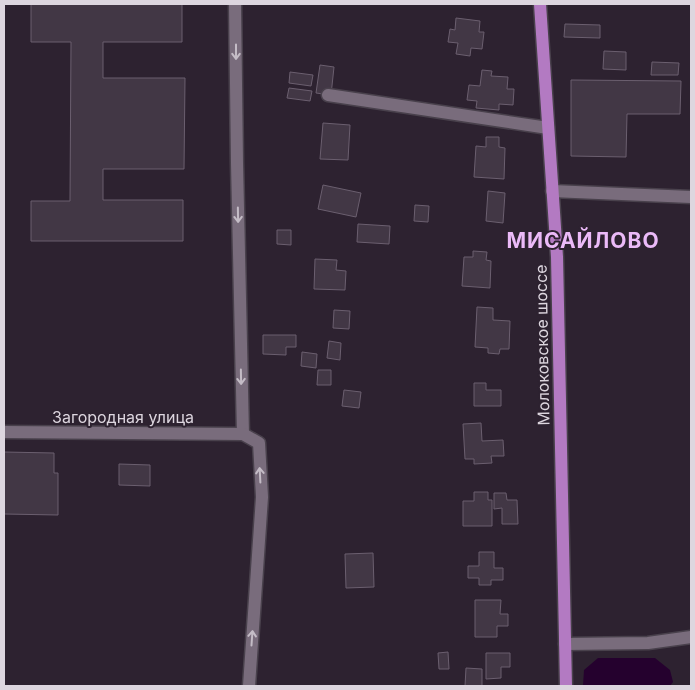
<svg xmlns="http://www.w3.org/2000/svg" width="695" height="690" viewBox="0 0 695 690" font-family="Inter,sans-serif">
  <rect width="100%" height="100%" fill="#2d2230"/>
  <polygon fill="#25012e" points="598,658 655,658 670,670 673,682 670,686 583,686 584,670"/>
  <g fill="#423745" stroke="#6b5f6f">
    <polygon points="31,4 182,4 182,42 103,42 103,78 185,78 184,169 103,169 103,200 183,200 183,241 31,241 31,201 70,201 71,42 31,42"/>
    <polygon points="456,18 480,21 479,32 484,32 482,49 471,48 470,56 456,54 458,43 448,42 450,29 455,30"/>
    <polygon points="565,24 600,25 600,38 564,37"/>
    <polygon points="604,51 626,52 626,70 603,69"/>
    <polygon points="652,62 679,63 678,75 651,75"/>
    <polygon points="320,65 334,67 331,95 316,93"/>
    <polygon points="482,70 492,71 491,76 508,77 507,89 514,89 513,105 499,104 499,110 476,108 477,101 467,100 469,85 480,86"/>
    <polygon points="290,72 313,75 311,86 289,83"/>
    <polygon points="571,80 681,81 680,114 627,114 626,157 571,156"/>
    <polygon points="289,88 312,91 310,101 287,98"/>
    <polygon points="323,123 350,125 348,160 320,159"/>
    <polygon points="486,137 499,137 499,147 505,148 504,179 474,177 476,146 486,147"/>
    <polygon points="323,185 361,193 356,217 318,209"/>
    <polygon points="488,191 505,193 503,223 486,221"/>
    <polygon points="415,205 429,206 428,222 414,221"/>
    <polygon points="358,224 390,226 389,244 357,242"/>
    <polygon points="277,230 291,230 291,245 277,244"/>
    <polygon points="473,251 487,252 486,260 491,261 490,288 462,286 464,257 473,257"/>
    <polygon points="315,259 337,260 336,270 346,271 345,290 314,289"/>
    <polygon points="477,307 493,308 493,320 510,321 509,349 500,349 499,354 488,353 488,348 475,347"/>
    <polygon points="334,310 350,311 349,329 333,328"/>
    <polygon points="263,335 296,335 296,347 286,347 286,355 263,354"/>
    <polygon points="329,341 341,343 340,360 327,358"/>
    <polygon points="302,352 317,354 316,368 301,366"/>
    <polygon points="318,370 331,370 331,385 317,385"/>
    <polygon points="474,383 486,383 486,390 501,390 501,406 474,406"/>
    <polygon points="344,390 361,392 359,408 342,406"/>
    <polygon points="481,423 482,441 503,440 504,456 491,456 492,463 474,464 474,459 465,459 463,424"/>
    <polygon points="4,452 54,453 54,473 58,473 58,515 4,514"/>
    <polygon points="119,464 150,465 150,486 119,485"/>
    <polygon points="474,492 488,492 488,500 492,500 492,526 463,526 463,501 474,501"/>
    <polygon points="494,493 506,493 507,500 517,500 518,524 502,524 502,508 494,509"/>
    <polygon points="479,552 494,552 494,568 503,568 503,580 491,580 491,585 479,585 479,578 468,578 468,566 479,566"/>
    <polygon points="373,553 374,587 346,588 345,554"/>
    <polygon points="475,600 501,600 500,614 508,614 508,626 497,626 497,637 475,637"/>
    <polygon points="448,652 449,669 439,669 438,653"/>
    <polygon points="486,653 510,653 510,667 501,667 501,678 486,679"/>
    <polygon points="466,668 482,669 482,686 465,686"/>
  </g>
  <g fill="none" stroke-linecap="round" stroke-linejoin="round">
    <g stroke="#49414c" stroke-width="15">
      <g id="minor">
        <polyline points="235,4 237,163 243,434"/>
        <polyline points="328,95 548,128"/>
        <polyline points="552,191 691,197"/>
        <polyline points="4,432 243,434 259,443 262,497 249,686"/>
        <polyline points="565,644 648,643 691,637"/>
      </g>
    </g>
    <g stroke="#49414c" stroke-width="15">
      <polyline id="major" points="540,4 557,257 566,686"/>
    </g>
    <use href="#minor" stroke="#796c7c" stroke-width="12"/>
    <use href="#major" stroke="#b37ac2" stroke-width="12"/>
  </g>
  <defs><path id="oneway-shaft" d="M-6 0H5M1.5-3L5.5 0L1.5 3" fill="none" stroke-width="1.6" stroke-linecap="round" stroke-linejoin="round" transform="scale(1.25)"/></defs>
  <g stroke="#c4bcc6">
    <use href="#oneway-shaft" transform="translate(236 52) rotate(90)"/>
    <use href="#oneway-shaft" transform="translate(238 215) rotate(89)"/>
    <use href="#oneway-shaft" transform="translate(241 377) rotate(89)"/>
    <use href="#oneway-shaft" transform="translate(260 475) rotate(-93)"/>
    <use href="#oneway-shaft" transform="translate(252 638) rotate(-86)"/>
  </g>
  <g text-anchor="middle" stroke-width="4" stroke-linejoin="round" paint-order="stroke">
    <g font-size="16" fill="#ddd6df" stroke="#2d2230">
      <text transform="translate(542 345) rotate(-91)" y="6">Молоковское шоссе</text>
      <text x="123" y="423">Загородная улица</text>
    </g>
    <g font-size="21" font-weight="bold" letter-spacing="1" fill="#ebbaf8" stroke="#2d2230">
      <text x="583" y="248">МИСАЙЛОВО</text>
    </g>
  </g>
  <rect width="695" height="690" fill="none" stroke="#ddd6df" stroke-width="10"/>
</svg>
